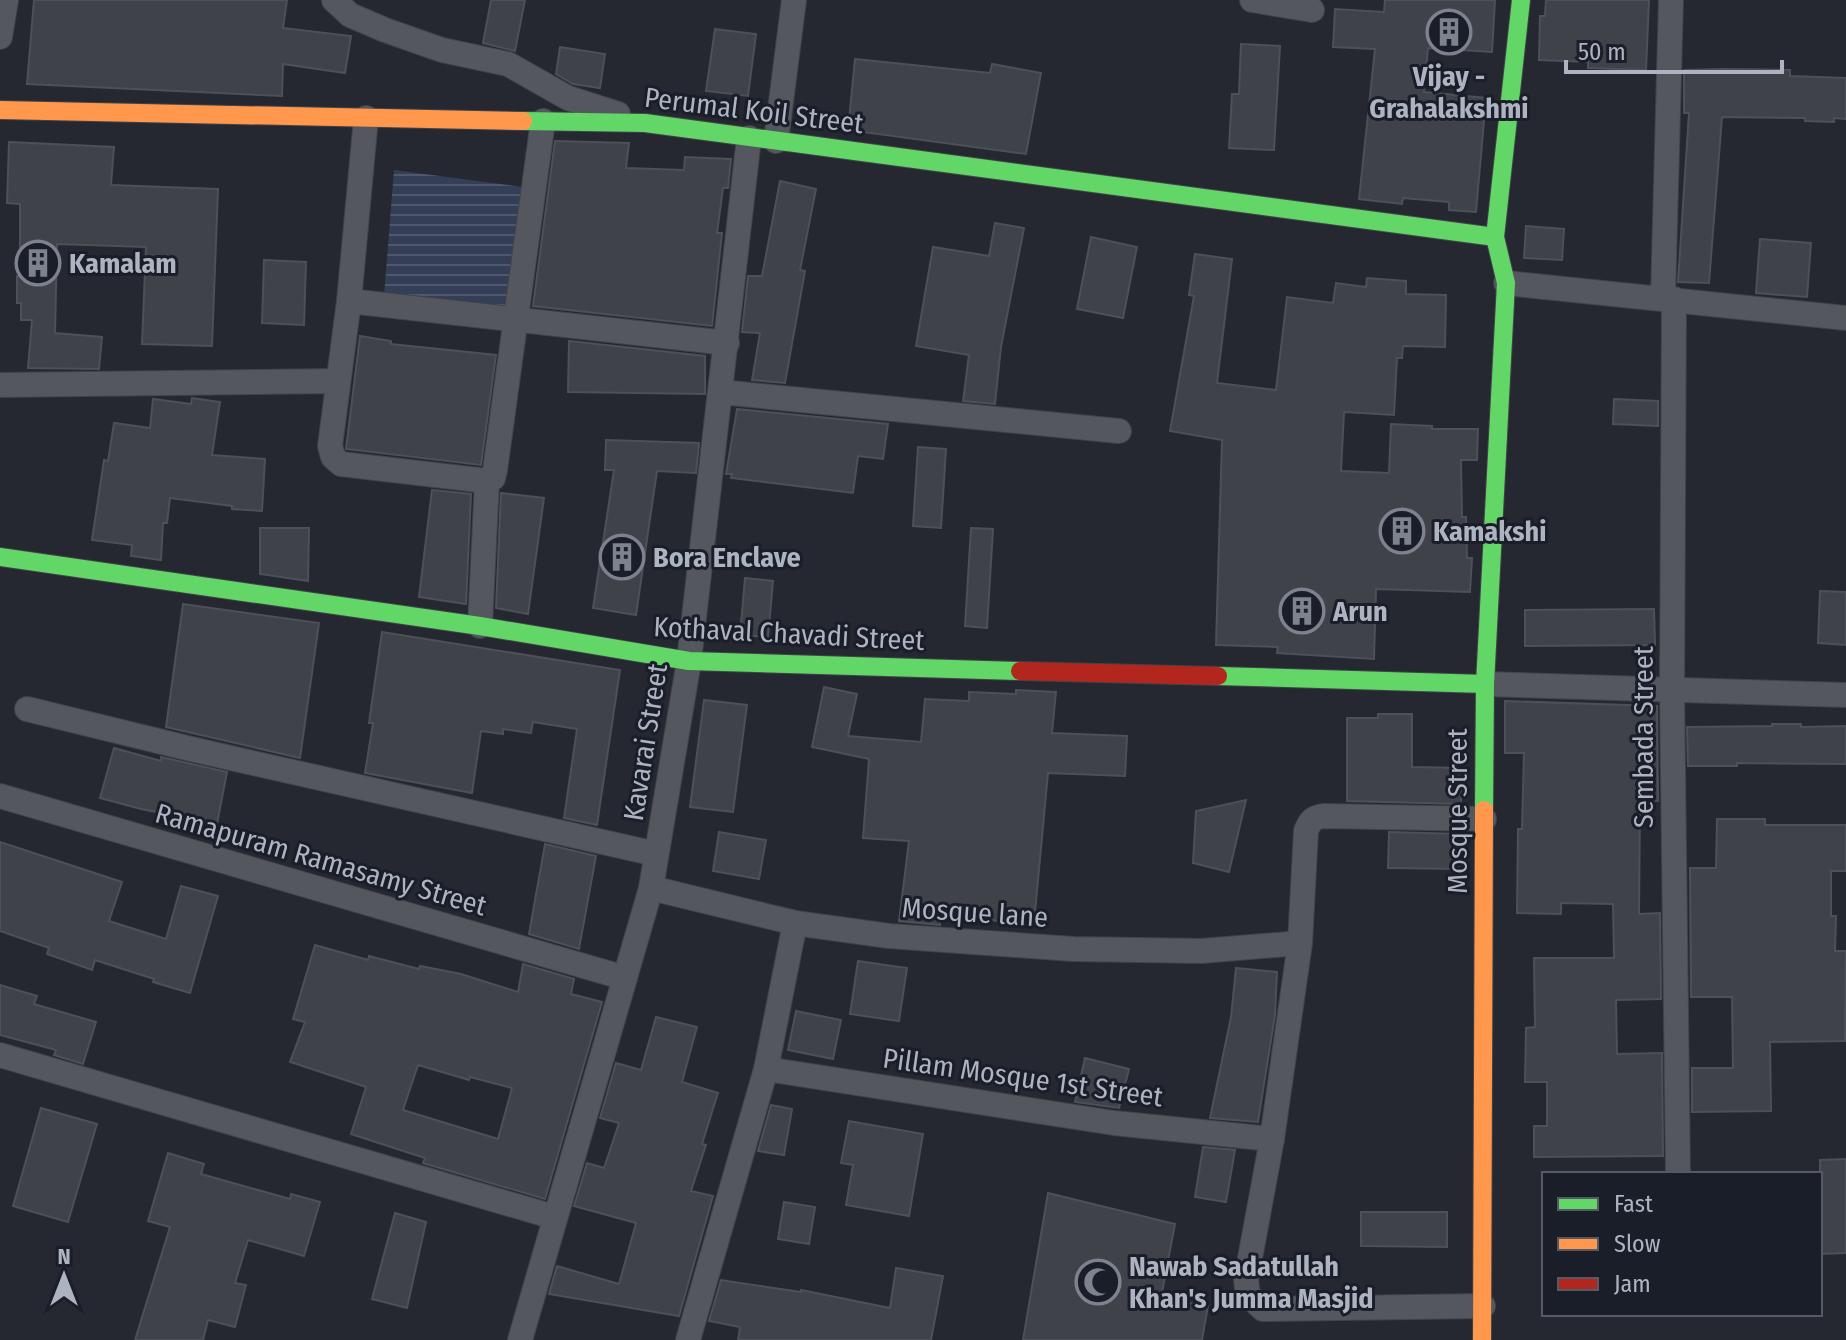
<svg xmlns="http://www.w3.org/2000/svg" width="1846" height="1340" viewBox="0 0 1846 1340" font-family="'Fira Sans Condensed',sans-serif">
  <defs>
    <pattern id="water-rules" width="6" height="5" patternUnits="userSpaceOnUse" patternTransform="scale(2)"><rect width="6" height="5" fill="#343e56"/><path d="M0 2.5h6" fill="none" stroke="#4f586d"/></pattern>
  </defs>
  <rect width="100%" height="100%" fill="#252830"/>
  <polygon fill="url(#water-rules)" points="394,170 524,187 513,308 384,296"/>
  <g fill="#3f4249" stroke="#4c5058" stroke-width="2" fill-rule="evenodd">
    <polygon points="34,0 287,0 283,28 351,36 345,73 283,64 282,96 27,84"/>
    <polygon points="491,0 525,0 515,51 483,43"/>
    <polygon points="1385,0 1495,0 1492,52 1428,48 1424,92 1486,98 1476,212 1449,210 1449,202 1403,198 1402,204 1359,199 1375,49 1333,47 1335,9 1384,12"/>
    <polygon points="1546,0 1649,0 1646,70 1588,68 1588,62 1539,60 1540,16 1545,16"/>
    <polygon points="715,29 756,34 748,96 706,91"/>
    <polygon points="1241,44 1280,46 1274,150 1229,148 1232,94 1239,94"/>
    <polygon points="560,47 605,54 600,88 573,84 556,74"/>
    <polygon points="855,59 990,73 992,64 1041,73 1026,154 848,130"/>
    <polygon points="1724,69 1790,70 1790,76 1846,78 1846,119 1834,118 1834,122 1805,121 1805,118 1722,117 1709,283 1678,282 1689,113 1684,113 1684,70"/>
    <polygon points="555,141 629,143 626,168 684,170 685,157 731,159 728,188 723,188 717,233 722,233 712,326 533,306"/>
    <polygon points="9,142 114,147 111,185 218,189 212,346 142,344 146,247 57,244 55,333 102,337 99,369 28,368 32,320 21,320 21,303 17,303 17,276 20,276 20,204 7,203"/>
    <polygon points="780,181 816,189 800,270 805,271 785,383 752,380 760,333 742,332 748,276 762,276"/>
    <polygon points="995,223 1024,228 1001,347 995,404 963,401 969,355 916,346 933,247 989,256"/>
    <polygon points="1526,226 1564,229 1562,260 1524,258"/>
    <polygon points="1091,237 1137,247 1123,318 1077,309"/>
    <polygon points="1760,239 1811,243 1807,297 1756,293"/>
    <polygon points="1195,254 1232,259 1217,383 1276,390 1287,297 1333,303 1336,283 1366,287 1367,278 1406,281 1406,294 1446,295 1445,347 1403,346 1402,358 1397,358 1394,415 1344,412 1341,471 1389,473 1391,424 1432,426 1432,429 1478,429 1477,460 1461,460 1462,517 1466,517 1467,558 1472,558 1470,592 1376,589 1374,659 1277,653 1278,647 1216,645 1222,440 1170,431 1194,296 1189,295"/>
    <polygon points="264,260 306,262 304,325 262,323"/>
    <polygon points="360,336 391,341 391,344 496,355 481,465 346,449"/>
    <polygon points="569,341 705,356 705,394 568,392"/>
    <polygon points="192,398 220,402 212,455 265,459 262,511 232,509 232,506 170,498 167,523 163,523 161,560 131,556 132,545 92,540 104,460 108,461 114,423 150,428 153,399 191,404"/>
    <polygon points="1614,399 1658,401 1658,426 1613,424"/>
    <polygon points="737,409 888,424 883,459 858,456 853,493 731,478 732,474 726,474"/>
    <polygon points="606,440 699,443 696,473 657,471 636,615 593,608 614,470 605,470"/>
    <polygon points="918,447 946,449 941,528 913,526"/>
    <polygon points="432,490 471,494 466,604 419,597"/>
    <polygon points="501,493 544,498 528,614 496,608"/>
    <polygon points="260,528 309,528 308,581 260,574"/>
    <polygon points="971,528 993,529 987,628 965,626"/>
    <polygon points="745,578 773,581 768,637 740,635"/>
    <polygon points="1820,591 1846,592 1846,645 1818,643"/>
    <polygon points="183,604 319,623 300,758 166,727"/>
    <polygon points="1654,609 1655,645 1525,646 1525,610"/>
    <polygon points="382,632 620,670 597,825 564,818 577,729 533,722 531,733 503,729 503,734 481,731 472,793 365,773 373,723 369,723"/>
    <polygon points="824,687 857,694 848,736 921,742 925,699 969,701 969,692 1016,694 1016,690 1056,692 1052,733 1127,736 1125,776 1048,773 1034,923 941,917 940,925 899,921 909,841 863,838 869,759 812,747"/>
    <polygon points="704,700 747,705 733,812 690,807"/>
    <polygon points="1505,701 1657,706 1658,801 1640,800 1639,914 1660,913 1661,999 1616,1000 1617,1054 1662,1053 1663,1156 1534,1157 1534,1126 1547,1126 1547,1082 1525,1082 1526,1028 1535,1027 1534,958 1614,958 1613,904 1561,903 1561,914 1517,913 1518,829 1522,829 1524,753 1505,753"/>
    <polygon points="1378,714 1412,714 1412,767 1462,768 1461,804 1347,801 1347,718 1378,718"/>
    <polygon points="1772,724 1801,724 1801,727 1846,726 1846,764 1737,763 1737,766 1688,766 1687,727 1772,726"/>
    <polygon points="114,748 161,761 161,757 227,772 217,824 141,809 100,798"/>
    <polygon points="1246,800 1229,872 1193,863 1196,811"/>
    <polygon points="1717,819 1765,819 1765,825 1846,825 1846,871 1831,871 1831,916 1836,916 1835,951 1846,951 1845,1041 1770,1042 1771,1111 1692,1112 1692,1068 1733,1068 1732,997 1691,997 1690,868 1716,868"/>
    <polygon points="719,832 766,840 759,879 713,871"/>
    <polygon points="1389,832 1460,834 1460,844 1464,844 1463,869 1388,868"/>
    <polygon points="0,842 122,882 109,921 166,939 181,886 218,896 190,993 153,982 154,979 95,960 92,970 47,954 49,948 0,931"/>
    <polygon points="545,844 596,856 579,949 529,934"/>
    <path d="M315 945 368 960 369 956 419 969 420 966 461 974 518 992 523 964 574 979 571 994 602 1002 545 1199 423 1163 425 1158 351 1134 366 1087 290 1062 305 1022 293 1019ZM418 1065 469 1080 470 1077 512 1088 498 1139 403 1110Z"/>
    <polygon points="858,961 907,968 899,1021 850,1014"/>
    <polygon points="1236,968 1277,972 1275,1015 1258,1122 1210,1118 1231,1017"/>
    <polygon points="0,985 37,996 34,1004 96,1022 83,1064 54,1055 56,1050 0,1035"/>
    <polygon points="796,1011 841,1020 833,1059 788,1050"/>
    <polygon points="656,1017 697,1027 682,1082 718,1093 702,1144 706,1145 691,1191 713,1196 679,1316 549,1294 557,1266 619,1284 636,1223 574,1206 587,1163 604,1168 619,1123 600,1118 616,1063 641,1070"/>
    <polygon points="1085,1058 1129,1069 1119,1108 1075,1102"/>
    <polygon points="771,1105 792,1109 784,1155 758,1151"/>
    <polygon points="41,1108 97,1124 68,1222 13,1206"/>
    <polygon points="849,1121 923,1134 909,1216 846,1205 853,1165 841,1163"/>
    <polygon points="1203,1147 1235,1150 1226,1202 1195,1197"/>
    <polygon points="168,1153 204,1164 201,1174 290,1199 291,1194 320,1202 304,1256 248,1240 235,1283 246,1285 235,1327 208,1320 203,1340 135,1340 170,1227 148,1221"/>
    <polygon points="1846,1159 1846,1253 1820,1254 1820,1160"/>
    <polygon points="1048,1193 1175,1224 1161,1298 1208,1306 1202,1340 1023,1340"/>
    <polygon points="784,1202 815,1207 809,1244 778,1239"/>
    <polygon points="1361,1212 1447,1212 1447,1247 1361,1246"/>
    <polygon points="395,1213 426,1222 407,1308 372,1299"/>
    <polygon points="896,1268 943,1276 931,1340 738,1340 740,1327 709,1321 721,1280 801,1292 801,1290 890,1308"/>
  </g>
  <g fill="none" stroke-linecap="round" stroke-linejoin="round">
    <g stroke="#404349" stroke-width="26">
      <g id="street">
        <polyline points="334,0 350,15 385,30 442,50 508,64 568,98 618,114"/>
        <polyline points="1252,0 1312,10"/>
        <polyline points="0,37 6,0"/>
        <polyline points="366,118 349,301 330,446 333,457 341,464 487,481"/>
        <polyline points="776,141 794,0"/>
        <polyline points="1506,283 1846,318"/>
        <polyline points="1663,297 1671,0"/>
        <polyline points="1674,299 1672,691 1678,1174"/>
        <polyline points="349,301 727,343"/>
        <polyline points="0,385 337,381"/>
        <polyline points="720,392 1119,431"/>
        <polyline points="480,626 487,481 493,478 495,470 543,121"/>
        <polyline points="1485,684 1846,695"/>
        <polyline points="27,709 191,749 656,854"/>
        <polyline points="0,796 625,978"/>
        <polyline points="651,888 795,923 889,936 1073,949 1201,951 1300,943"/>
        <polyline points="0,1055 554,1217"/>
        <polyline points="766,1069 1114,1123 1272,1139"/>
        <path d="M1483 1306 1263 1309 1248 1295 1246 1280 1272 1139 1300 943 1306 831C1310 820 1314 817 1325 816L1484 819"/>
        <polyline points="520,1340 651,888 689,661 749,138"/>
        <polyline points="688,1340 766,1069 795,923"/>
      </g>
    </g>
    <g stroke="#404349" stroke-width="20">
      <g id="fast">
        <polyline points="523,121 645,123 1495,237"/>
        <polyline points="0,557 480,626 689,661 1020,671"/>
        <polyline points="1218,676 1485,684"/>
        <polyline points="1484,810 1485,684 1506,283 1495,237 1521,0"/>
      </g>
    </g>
    <g stroke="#404349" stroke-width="20">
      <g id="slow">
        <polyline points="0,110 523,121"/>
        <polyline points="1482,1340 1484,810"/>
      </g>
    </g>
    <g stroke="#404349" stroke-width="20">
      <polyline id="jam" points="1020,671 1218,676"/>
    </g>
    <use href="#street" stroke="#55575e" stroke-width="24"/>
    <use href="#fast" stroke="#63d668" stroke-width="18"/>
    <use href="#slow" stroke="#ff974d" stroke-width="18"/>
    <use href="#jam" stroke="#b3261e" stroke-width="18"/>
  </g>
  <defs>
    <g id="building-ring" transform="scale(2.3)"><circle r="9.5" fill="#1a1e29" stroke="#7e828f" stroke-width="1.5"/><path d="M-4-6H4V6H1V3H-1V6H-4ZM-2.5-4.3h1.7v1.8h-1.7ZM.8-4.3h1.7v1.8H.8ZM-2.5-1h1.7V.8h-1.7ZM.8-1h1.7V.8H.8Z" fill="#7e828f"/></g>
    <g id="mosque-ring" transform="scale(2.3)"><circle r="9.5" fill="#1a1e29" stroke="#7e828f" stroke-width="1.5"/><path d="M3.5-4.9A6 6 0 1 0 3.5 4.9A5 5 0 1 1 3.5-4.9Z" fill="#7e828f"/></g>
  </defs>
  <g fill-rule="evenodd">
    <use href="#building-ring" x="1449" y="32"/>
    <use href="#building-ring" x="38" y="263"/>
    <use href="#building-ring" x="1402" y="531"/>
    <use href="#building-ring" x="622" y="557"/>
    <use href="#building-ring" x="1302" y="611"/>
    <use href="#mosque-ring" x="1098" y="1282"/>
  </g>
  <g text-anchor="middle" stroke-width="6" stroke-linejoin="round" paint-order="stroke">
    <g font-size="28" font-weight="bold" fill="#aeb3c2" stroke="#1a1e29" text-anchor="start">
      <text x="1449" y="86" text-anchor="middle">Vijay -<tspan x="1449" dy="32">Grahalakshmi</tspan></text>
      <text x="69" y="273">Kamalam</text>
      <text x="1433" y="541">Kamakshi</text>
      <text x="653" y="567">Bora Enclave</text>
      <text x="1333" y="621">Arun</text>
      <text x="1129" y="1276">Nawab Sadatullah<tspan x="1129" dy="32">Khan's Jumma Masjid</tspan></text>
    </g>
    <g font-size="28" fill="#aeb3c2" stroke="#1a1e29">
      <text transform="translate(754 110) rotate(7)" y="10">Perumal Koil Street</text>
      <text transform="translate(789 633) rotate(3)" y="10">Kothaval Chavadi Street</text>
      <text transform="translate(1643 737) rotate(-90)" y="10">Sembada Street</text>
      <text transform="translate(645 742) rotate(-81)" y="10">Kavarai Street</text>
      <text transform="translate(1457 811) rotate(-90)" y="10">Mosque Street</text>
      <text transform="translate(321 859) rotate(16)" y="10">Ramapuram Ramasamy Street</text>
      <text transform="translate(975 912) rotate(4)" y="10">Mosque lane</text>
      <text transform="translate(1023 1077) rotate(8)" y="10">Pillam Mosque 1st Street</text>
    </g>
  </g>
  <rect x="1542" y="1172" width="280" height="144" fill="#1a1e29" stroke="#555a66" stroke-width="2"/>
  <rect x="1558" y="1198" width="40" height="12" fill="#63d668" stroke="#555a66" stroke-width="2"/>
  <text x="1614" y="1212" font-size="24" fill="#aeb3c2">Fast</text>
  <rect x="1558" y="1238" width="40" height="12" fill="#ff974d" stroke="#555a66" stroke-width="2"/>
  <text x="1614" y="1252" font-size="24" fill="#aeb3c2">Slow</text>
  <rect x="1558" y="1278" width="40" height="12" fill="#b3261e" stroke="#555a66" stroke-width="2"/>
  <text x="1614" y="1292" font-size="24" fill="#aeb3c2">Jam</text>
  <g transform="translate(64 1276)" stroke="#1a1e29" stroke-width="6" paint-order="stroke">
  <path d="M0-6L14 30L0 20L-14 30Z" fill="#aeb3c2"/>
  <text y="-12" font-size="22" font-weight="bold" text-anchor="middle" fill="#aeb3c2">N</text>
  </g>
  <path d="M1566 60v12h216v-12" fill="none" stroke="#aeb3c2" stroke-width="4"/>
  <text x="1578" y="60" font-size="24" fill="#aeb3c2" stroke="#1a1e29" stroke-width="6" paint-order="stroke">50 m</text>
</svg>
